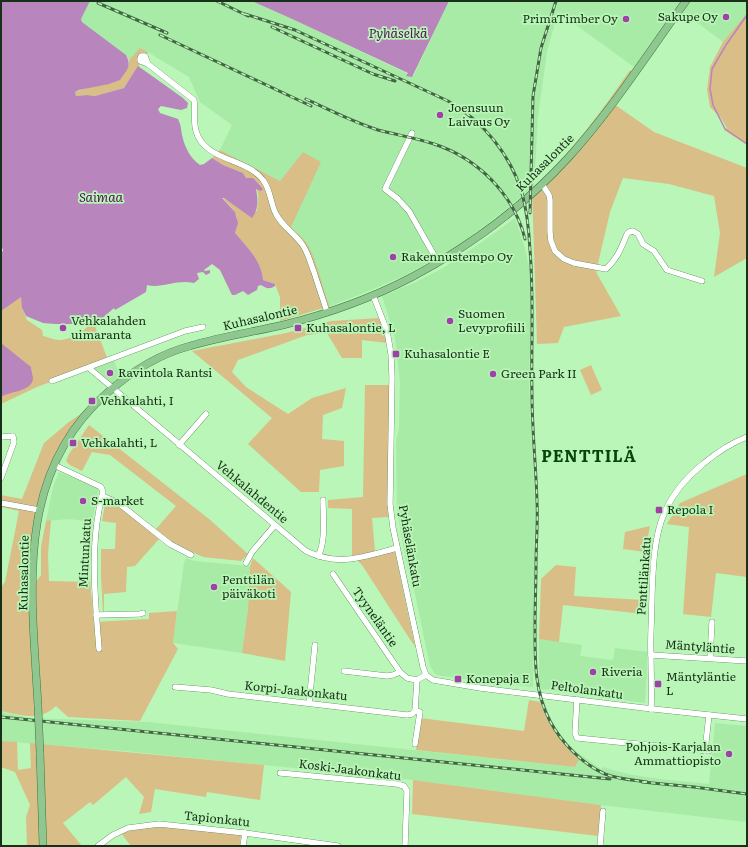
<svg xmlns="http://www.w3.org/2000/svg" width="748" height="847" viewBox="0 0 748 847" font-family="Literata,serif">
  <rect width="100%" height="100%" fill="#b9f6b7"/>
  <g fill="#a8eba6">
    <polygon points="90,1 252,1 290,18 408,74 407,76 414,75 449,1 747,1 747,13 723,42 687,15 675,13 634,67 558,12 547,52 538,117 534,186 508,208 463,242 406,275 364,293 330,306 304,240 291,227 303,153 280,181 220,150 232,125 200,102 189,77 141,48 129,60 126,55 82,22 81,19"/>
    <polygon points="515,218 524,245 530,270 531,320 529,382 535,504 533,687 441,676 435,674 430,666 411,575 409,574 405,556 397,509 396,440 399,429 400,382 395,338 382,296 414,283 443,268 482,242"/>
    <polygon points="113,359 121,378 110,386 89,368"/>
    <polygon points="59,472 99,487 92,522 70,519 46,521 53,487"/>
    <polygon points="186,558 194,561 250,566 248,609 242,653 173,643 184,563"/>
    <polygon points="539,639 582,645 580,656 613,660 615,648 648,652 645,703 541,689 539,684"/>
    <polygon points="540,702 544,702 552,722 565,741 577,752 601,769 603,767 612,770 633,775 660,779 709,784 715,723 747,726 747,822 601,805 413,780 124,751 1,741 1,712 30,718 148,722 575,767 579,760 563,743 549,724"/>
  </g>
  <g fill="#d9be88">
    <polygon points="747,13 747,145 724,130 727,128 721,118 710,107 707,90 710,67 723,42"/>
    <polygon points="140,48 148,52 124,88 95,96 87,95 76,96 75,92 94,86 129,65 129,60"/>
    <path d="M630 70 632 72 611 102 654 132 747 168V258L714 277 720 233 714 196 669 184 623 178 610 212 596 272 621 316 564 327 558 343 537 344 532 188C571 154 601 112 630 70Z"/>
    <path d="M220 150 280 181 303 152 321 162 291 227C296 232 301 236 305 241 317 257 321 286 330 306L280 321V297L275 284 263 280C262 261 247 247 235 233 241 214 234 210 222 198L257 211C258 204 260 195 256 188 253 182 246 180 243 173L223 165 212 158Z"/>
    <path d="M22 270V308L27 320 42 330 43 336C48 337 54 340 59 340 70 340 86 332 90 322L93 321 108 360 37 387 1 404V276Z"/>
    <polygon points="380,318 385,331 387,343 362,340 362,358 342,358 327,333 307,335 238,360 232,372 246,387 288,414 312,398 346,388 342,408 323,415 322,439 344,441 344,466 320,470 319,492 301,492 248,444 272,418 192,351 286,333 331,321"/>
    <polygon points="591,365 602,390 591,395 580,370"/>
    <polygon points="365,385 390,385 388,517 372,518 375,551 394,547 415,647 362,565 352,555 352,509 328,508 328,500 363,497"/>
    <path d="M85 411 56 454 40 496 33 526 30 549V587L26 595 41 575V547L46 521 51 520 48 554 49 581 90 582 94 622 149 619V613L177 611 173 643 178 649 140 721 68 717 56 706C40 722 20 715 1 711V587L5 582 19 511 1 507V495L22 499 44 443 69 422Z"/>
    <polygon points="89,425 209,519 248,554 241,561 203,557 175,544 156,529 176,506 110,455 92,452 82,471 70,465 66,461 69,454"/>
    <polygon points="747,474 747,577 716,573 711,617 683,614 689,527 667,524 680,503"/>
    <polygon points="106,499 120,506 159,539 135,566 127,567 126,592 104,594 104,612 103,612 101,577 101,549 115,549 116,523 102,521"/>
    <polygon points="650,526 645,552 623,549 625,532"/>
    <polygon points="253,558 291,592 285,661 242,653 248,609 250,566"/>
    <polygon points="556,565 576,567 574,596 643,600 643,614 563,605 559,642 539,639 541,579"/>
    <path d="M529 700 540 702C550 728 560 741 579 760L575 767 416 750 420 718 524 731Z"/>
    <polygon points="1,741 17,742 18,770 31,768 30,743 264,765 260,800 207,792 206,797 155,789 151,812 139,814 144,797 126,777 93,805 90,802 63,823 82,846 27,846 26,817 30,805 15,772 1,767"/>
    <polygon points="413,780 601,805 598,836 412,814"/>
    <path d="M167 827 241 835 240 846H131L121 833C135 827 152 828 167 827Z"/>
  </g>
  <g fill="#b885bd">
    <path d="M1 1H90L81 19 82 22 126 55C132 67 127 69 120 80L109 84 79 90 75 92 76 96 87 95 95 96 124 88 138 66 183 98 188 103 187 108 181 110 161 106 158 109 160 113 178 119C181 125 181 129 182 135 185 148 190 158 200 165L204 164 212 158 223 165 243 173 246 178H253L263 189 261 191 256 189C258 200 259 208 252 218L224 198H222L235 212 238 223 235 233C247 247 262 261 263 280L275 284V286C269 290 266 288 261 285L258 286 257 290 248 295 243 291 235 295H232L220 270 212 264 204 270 205 271 210 270V273L206 275 203 272 197 273 199 279 194 283C176 279 161 289 147 285L146 292 115 310 114 308 98 322 70 324H55L43 323 26 316 22 308 21 297 1 311V253L3 251V249L1 248Z"/>
    <polygon points="252,1 449,1 412,77 406,76 408,73 290,18"/>
    <path d="M1 343 31 367C31 370 33 376 33 379 31 392 10 391 1 397Z"/>
  </g>
  <g fill="none" stroke-linecap="round" stroke-linejoin="round">
    <polyline stroke="#b885bd" stroke-width="1.5" points="747,15 726,45 712,69 710,89 713,105 725,129 747,144"/>
    <g stroke="#3a723a" stroke-width="6">
      <g id="minor">
        <path d="M148 64 140 61V59L141 56H145L148 64 194 100C196 110 193 121 196 131 204 161 247 158 263 180 271 190 270 203 276 214 282 226 294 233 302 244 308 252 310 262 314 272 318 285 323 299 327 312"/>
        <polyline points="412,133 385,189 398,199 409,211 438,262"/>
        <path d="M542 184 549 195 550 200V232L551 241 555 251 564 259 574 263 606 269C618 258 621 248 627 234L629 232 633 231 638 234 643 244 654 251 667 270 702 281"/>
        <polyline points="373,295 387,331 391,354 392,377 390,504 393,528 423,667 426,675 433,680 480,688 644,708 747,719"/>
        <path d="M89 368 306 551C339 567 363 557 397 548"/>
        <polyline points="52,381 185,331 203,327"/>
        <polyline points="1,437 13,436 14,442 1,478"/>
        <polyline points="179,445 206,414"/>
        <path d="M54 465 99 486 101 487 103 492C89 544 95 596 99 649"/>
        <polyline points="102,496 117,502 170,544 191,555"/>
        <polyline points="1,503 39,510"/>
        <path d="M318 556C326 543 323 516 323 500"/>
        <polyline points="246,563 252,552 275,525"/>
        <polyline points="333,574 400,672"/>
        <polyline points="96,615 140,614 143,613"/>
        <polyline points="651,655 747,661"/>
        <polyline points="710,658 712,622"/>
        <polyline points="344,671 387,676 393,675 400,672 407,678 417,680"/>
        <polyline points="175,687 211,690 228,694 407,715 412,714 415,711"/>
        <polyline points="577,699 575,733 577,738 709,751"/>
        <polyline points="309,703 315,645"/>
        <path d="M651 709C652 691 651 675 651 657 650 636 652 615 652 594 654 538 657 501 703 464 716 453 731 443 747 437"/>
        <polyline points="415,711 417,680 426,675"/>
        <polyline points="415,711 420,712 415,744"/>
        <polyline points="705,751 709,715"/>
        <polyline points="280,773 397,784 404,786 407,791 405,846"/>
        <polyline points="98,846 113,835 128,828 159,824 245,833 338,846"/>
        <polyline points="243,846 245,833"/>
        <polyline points="600,846 603,811"/>
      </g>
    </g>
    <g stroke="#367a37" stroke-width="8">
      <g id="major">
        <path d="M38 706C32 595 13 475 107 393 131 372 159 354 190 346 220 337 252 332 283 325 327 314 372 298 412 277 470 246 524 206 568 158 611 111 648 53 686 1"/>
        <polyline points="40,753 43,846"/>
      </g>
    </g>
    <use href="#minor" stroke="#fff" stroke-width="5.5"/>
    <use href="#major" stroke="#90c791" stroke-width="7"/>
    <g stroke="#436543" stroke-width="3">
      <g id="rail">
        <polyline points="217,1 248,16"/>
        <polyline points="98,3 167,33"/>
        <path d="M245 14 295 30 448 101C483 121 510 154 522 193 527 211 529 231 530 250 534 298 531 346 532 394 532 430 536 466 537 502 538 523 536 544 536 564 536 585 535 606 535 626 535 659 534 691 550 721 561 742 582 764 605 774 618 779 633 780 647 782"/>
        <polyline points="272,27 373,74 395,81"/>
        <polyline points="160,35 311,106"/>
        <path d="M306 99C329 110 353 122 378 130 397 135 416 138 434 144 477 158 514 194 525 239"/>
        <polyline points="530,213 533,96 541,48 556,1"/>
        <polyline points="1,717 610,779"/>
        <polyline points="642,782 694,787 747,794"/>
      </g>
    </g>
    <use href="#rail" stroke="#b9f6b7" stroke-width="1.5" stroke-dasharray="4.5" stroke-linecap="butt"/>
    <g stroke="#367a37" stroke-width="8" stroke-linecap="butt">
      <polyline id="major-bridge" points="38,706 40,753"/>
    </g>
    <use href="#major-bridge" stroke="#90c791" stroke-width="7"/>
  </g>
  <g fill="#9f41a9" stroke="#b9f6b7" stroke-width="1.5">
    <circle cx="726" cy="17" r="4"/>
    <circle cx="626" cy="19" r="4"/>
    <circle cx="440" cy="115" r="4"/>
    <circle cx="393" cy="257" r="4"/>
    <circle cx="450" cy="321" r="4"/>
    <circle cx="63" cy="328" r="4"/>
    <rect x="294" y="324" width="8" height="8" rx="2"/>
    <rect x="392" y="350" width="8" height="8" rx="2"/>
    <circle cx="110" cy="373" r="4"/>
    <circle cx="493" cy="374" r="4"/>
    <rect x="88" y="397" width="8" height="8" rx="2"/>
    <rect x="69" y="439" width="8" height="8" rx="2"/>
    <circle cx="83" cy="501" r="4"/>
    <rect x="655" y="506" width="8" height="8" rx="2"/>
    <circle cx="214" cy="587" r="4"/>
    <circle cx="593" cy="672" r="4"/>
    <rect x="454" y="675" width="8" height="8" rx="2"/>
    <rect x="654" y="680" width="8" height="8" rx="2"/>
    <circle cx="729" cy="754" r="4"/>
  </g>
  <g text-anchor="middle" stroke-width="3.5" stroke-linejoin="round" paint-order="stroke">
    <g font-size="12" fill="#183018" stroke="#b9f6b7" text-anchor="start">
      <text x="718" y="21" text-anchor="end">Sakupe Oy</text>
      <text x="618" y="23" text-anchor="end">PrimaTimber Oy</text>
      <text x="448" y="112">Joensuun<tspan x="448" dy="14">Laivaus Oy</tspan></text>
      <text x="401" y="261">Rakennustempo Oy</text>
      <text x="458" y="318">Suomen<tspan x="458" dy="14">Levyprofiili</tspan></text>
      <text x="71" y="325">Vehkalahden<tspan x="71" dy="14">uimaranta</tspan></text>
      <text x="306" y="332">Kuhasalontie, L</text>
      <text x="404" y="358">Kuhasalontie E</text>
      <text x="118" y="377">Ravintola Rantsi</text>
      <text x="501" y="378">Green Park II</text>
      <text x="100" y="405">Vehkalahti, I</text>
      <text x="81" y="447">Vehkalahti, L</text>
      <text x="91" y="505">S-market</text>
      <text x="667" y="514">Repola I</text>
      <text x="222" y="584">Penttilän<tspan x="222" dy="14">päiväkoti</tspan></text>
      <text x="601" y="676">Riveria</text>
      <text x="666" y="681">Mäntyläntie<tspan x="666" dy="14">L</tspan></text>
      <text x="466" y="683">Konepaja E</text>
      <text x="721" y="751" text-anchor="end">Pohjois-Karjalan<tspan x="721" dy="14">Ammattiopisto</tspan></text>
    </g>
    <g font-size="12" fill="#183018" stroke="#b9f6b7">
      <text transform="translate(545 163) rotate(-45)" y="4">Kuhasalontie</text>
      <text transform="translate(260 318) rotate(-13)" y="4">Kuhasalontie</text>
      <text transform="translate(252 492) rotate(40)" y="4">Vehkalahdentie</text>
      <text transform="translate(410 546) rotate(80)" y="4">Pyhäselänkatu</text>
      <text transform="translate(85 553) rotate(-87)" y="4">Mintunkatu</text>
      <text transform="translate(24 573) rotate(-89)" y="4">Kuhasalontie</text>
      <text transform="translate(644 576) rotate(-86)" y="4">Penttilänkatu</text>
      <text transform="translate(375 617) rotate(55)" y="4">Tyyneläntie</text>
      <text transform="translate(700 647) rotate(4)" y="4">Mäntyläntie</text>
      <text transform="translate(587 690) rotate(8)" y="4">Peltolankatu</text>
      <text transform="translate(296 691) rotate(6)" y="4">Korpi-Jaakonkatu</text>
      <text transform="translate(350 770) rotate(7)" y="4">Koski-Jaakonkatu</text>
      <text transform="translate(217 819) rotate(6)" y="4">Tapionkatu</text>
    </g>
    <g font-size="13" font-style="italic" fill="#521258" stroke="#b9f6b7">
      <text x="398" y="38">Pyhäselkä</text>
      <text x="101" y="202">Saimaa</text>
    </g>
    <g font-size="16" font-weight="bold" letter-spacing="1" fill="#07450c" stroke="#b9f6b7">
      <text x="589" y="462">PENTTILÄ</text>
    </g>
  </g>
  <rect width="748" height="847" fill="none" stroke="#183018" stroke-width="4"/>
</svg>
